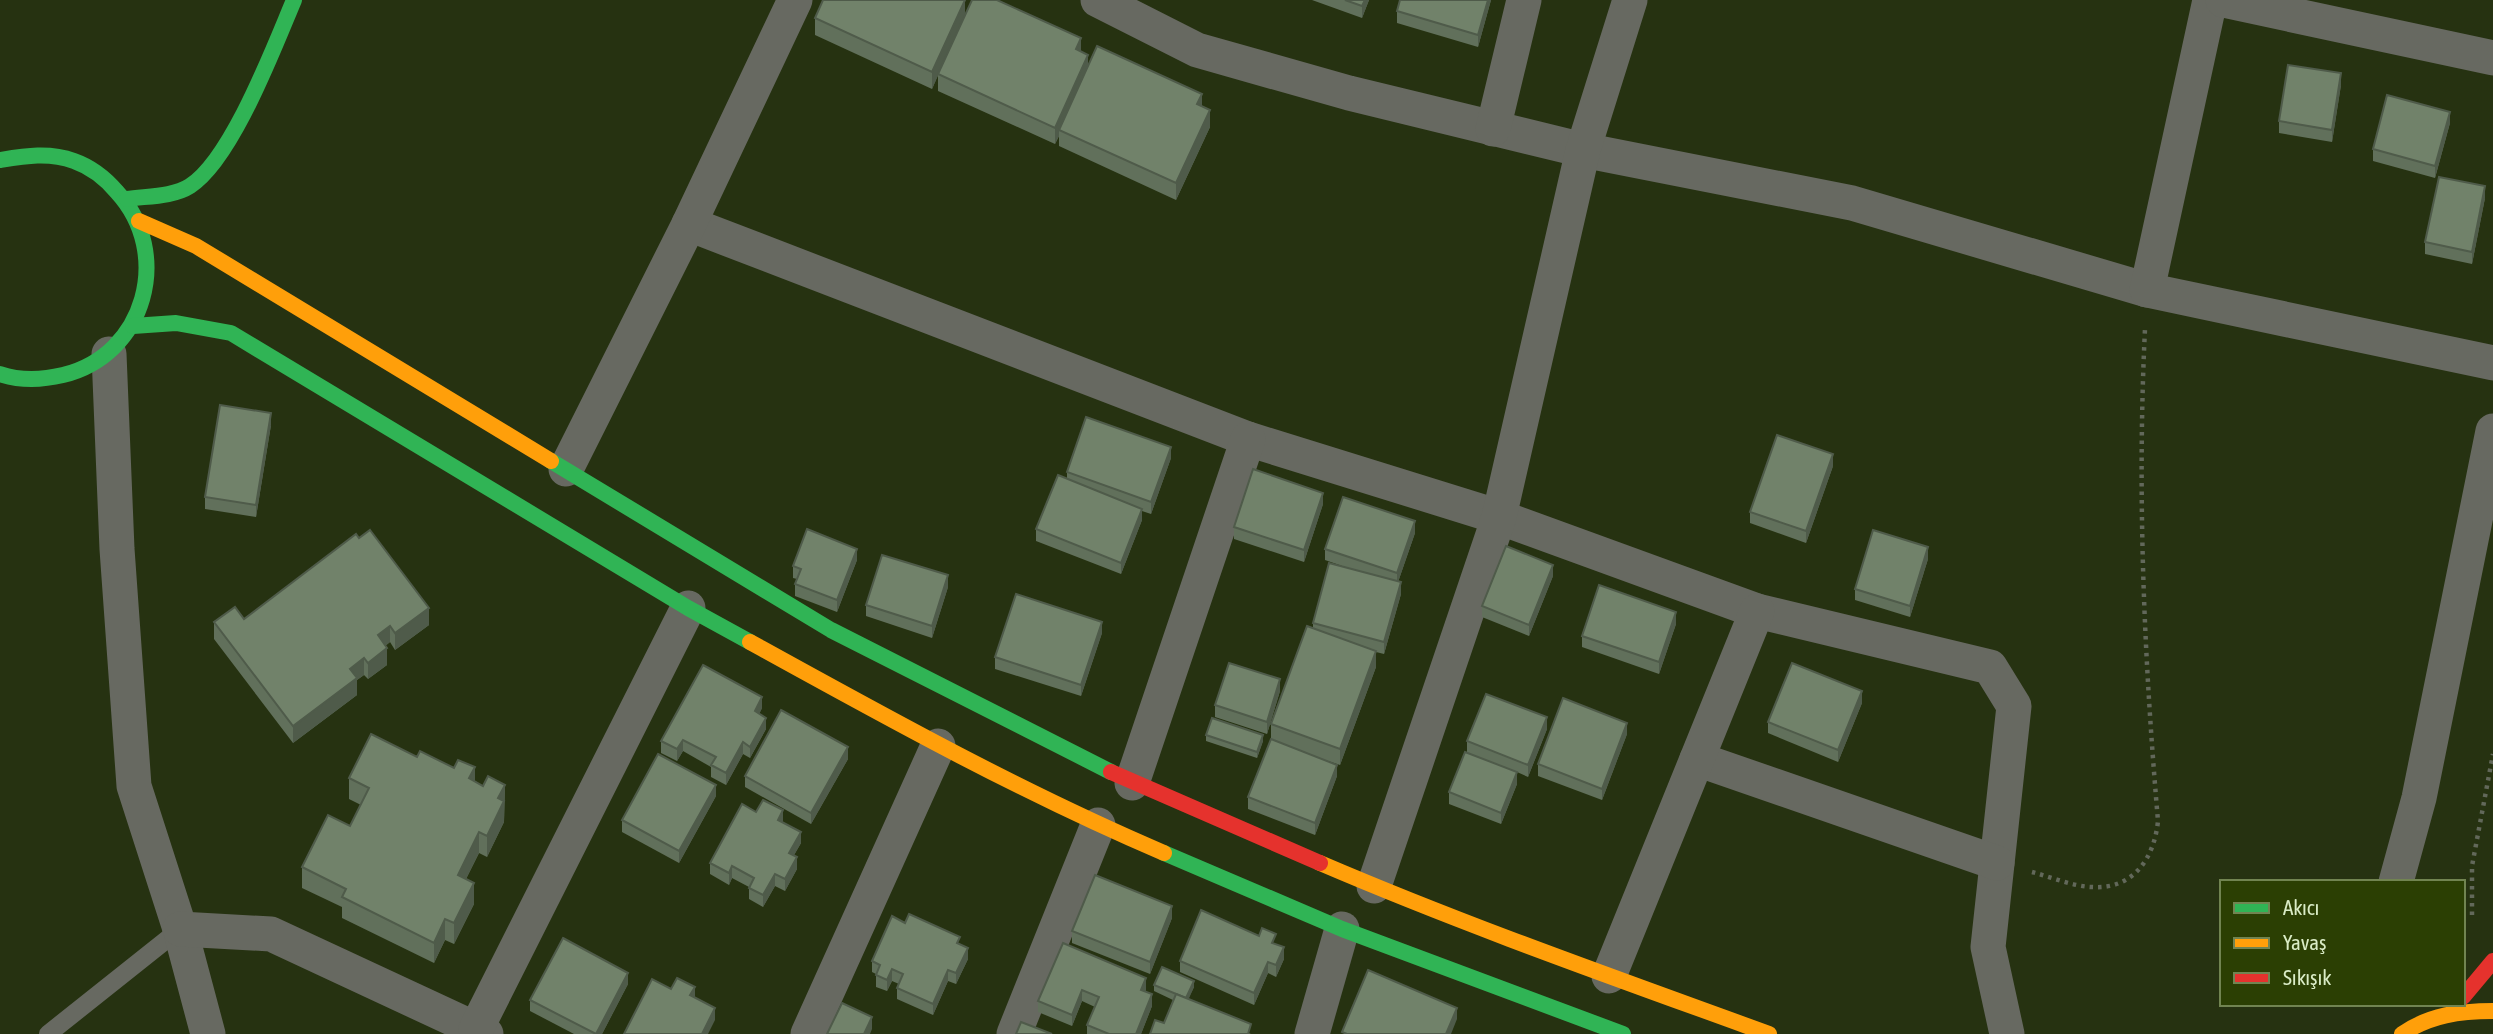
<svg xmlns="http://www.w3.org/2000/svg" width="2493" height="1034" viewBox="0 0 2493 1034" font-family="'Asap Condensed',sans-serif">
  <rect width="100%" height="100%" fill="#263211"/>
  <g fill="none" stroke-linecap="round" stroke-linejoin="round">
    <g stroke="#62685a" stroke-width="4.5" stroke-dasharray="3.5 5" stroke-linecap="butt">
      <path d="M2032 872C2051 877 2072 886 2091 887 2133 890 2154 859 2158 821 2144 658 2137 493 2145 329"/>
      <polyline points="2472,915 2472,866 2493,754"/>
    </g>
    <polyline stroke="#676961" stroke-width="18" points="48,1034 180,929"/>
    <g stroke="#676961" stroke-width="35">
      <polyline points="1098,0 1197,50 1349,93 1583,150 1852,203 2147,290"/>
      <polyline points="2210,0 2147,290 2493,363"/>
      <polyline points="2223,0 2493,58"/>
      <polyline points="1493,129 1524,0"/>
      <polyline points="689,224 1248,439 1499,517 1757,611 1990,667 2014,706 1988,947 2007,1034"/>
      <polyline points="109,354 117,549 134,786 180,929 208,1034"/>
      <polyline points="566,469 689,224 795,0"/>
      <polyline points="1697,759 1997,863"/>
      <polyline points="1132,783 1248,439"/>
      <polyline points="2396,882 2419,798 2493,431"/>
      <polyline points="1374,886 1499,517 1583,150 1630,0"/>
      <polyline points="180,929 271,934 486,1034"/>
      <polyline points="1609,976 1757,611"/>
      <polyline points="476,1029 688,608"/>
      <polyline points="808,1034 938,746"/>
      <polyline points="1014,1034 1098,825"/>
      <polyline points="1312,1034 1342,929"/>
    </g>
    <g stroke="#30b455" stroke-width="16">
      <path d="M0 160C25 156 49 152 74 161 91 167 106 179 117 192 173 253 146 355 63 375 42 380 21 381 0 374"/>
      <path d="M127 199C146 196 173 197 190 186 232 159 274 47 294 0"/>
      <polyline points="133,326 176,323 231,333 688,608 750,642"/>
      <polyline points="551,461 831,630 1111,772"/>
      <polyline points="1164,853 1342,929 1623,1034"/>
    </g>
    <g stroke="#ff9f0a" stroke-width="16">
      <polyline points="139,221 196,246 551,461"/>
      <path d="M750 642C886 717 1021 792 1164 853"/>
      <path d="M1320 863C1467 926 1618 979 1769 1034"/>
      <path d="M2402 1034C2430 1015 2460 1011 2493 1011"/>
    </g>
    <g stroke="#e5322d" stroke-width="16">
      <polyline points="1111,772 1320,863"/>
      <polyline points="2463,997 2493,961"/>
    </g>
  </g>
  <g fill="#61705b">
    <polygon points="1312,0 1369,0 1362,18"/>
    <polygon points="1491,0 1478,47 1397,23 1397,11"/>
    <polygon points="965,15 1081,51 1088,66 1202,106 1210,127 1176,200 1059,146 1059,136 1055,144 938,91 938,75 932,89 815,35 815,18"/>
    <polygon points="2341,85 2332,142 2279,133 2279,121"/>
    <polygon points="2450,123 2435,178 2373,161 2373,149"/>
    <polygon points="2485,198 2472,264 2425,254 2425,242"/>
    <polygon points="271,425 256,517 205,509 205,497"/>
    <polygon points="1171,458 1151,514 1142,511 1142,520 1121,574 1036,541 1036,529 1067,479 1067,472"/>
    <polygon points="1833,466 1806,543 1750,523 1750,512"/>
    <polygon points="1323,504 1304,562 1234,539 1234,527"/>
    <polygon points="1415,533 1398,582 1401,594 1384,654 1376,652 1376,667 1340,765 1325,760 1337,776 1315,835 1248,809 1248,797 1271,740 1271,724 1313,628 1313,623 1345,567 1325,560 1325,549"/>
    <polygon points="1928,559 1910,617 1855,600 1855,589"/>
    <polygon points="857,560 837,612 795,596 795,584 797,579 793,578 793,566"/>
    <polygon points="1553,576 1529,636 1482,617 1482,606"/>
    <polygon points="948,587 932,638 866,616 866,605"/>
    <polygon points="244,619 429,625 395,650 390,642 385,646 387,665 368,679 364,675 357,680 357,695 293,743 214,639 214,622"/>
    <polygon points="1676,624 1659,674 1582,647 1582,636"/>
    <polygon points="1102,633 1081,696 995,669 995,657"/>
    <polygon points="1280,691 1267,734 1215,717 1215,705"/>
    <polygon points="1862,703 1838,762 1768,733 1768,722"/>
    <polygon points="762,708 759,714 766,729 750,758 743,754 726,785 711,777 711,767 683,751 677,761 661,753 661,741"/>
    <polygon points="1547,729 1528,777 1517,772 1517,784 1501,824 1449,804 1449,792 1467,753 1467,741"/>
    <polygon points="1627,734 1602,800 1538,776 1538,764"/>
    <polygon points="1206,735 1263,741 1257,758 1206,741"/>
    <polygon points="848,759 811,824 745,787 745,776"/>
    <polygon points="349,778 475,781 483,786 505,785 504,822 487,857 479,853 466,879 474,904 454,944 445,940 434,963 342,918 342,907 302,888 302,867 350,826 361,805 349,799"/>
    <polygon points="716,796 679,863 622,832 622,820"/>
    <polygon points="756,812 783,822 801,843 794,855 797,869 785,891 775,886 763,907 749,899 749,887 732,878 729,885 710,874 710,863"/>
    <polygon points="1172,918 1150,974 1072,943 1072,931"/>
    <polygon points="905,923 960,944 968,959 956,984 948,981 933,1015 897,999 897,988 899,984 892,981 887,991 876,987 876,974 872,972 872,961"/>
    <polygon points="1063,943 1146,990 1145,991 1152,1006 1141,1034 1087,1034 1087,1025 1095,1007 1082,1001 1072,1026 1038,1012 1038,1001"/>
    <polygon points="1276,944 1284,959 1276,977 1268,973 1254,1005 1180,972 1180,961"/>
    <polygon points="628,984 602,1034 574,1034 530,1011 530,1000"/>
    <polygon points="1154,985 1194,987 1188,999 1251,1034 1164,1023 1173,1000 1154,991"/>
  </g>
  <g fill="#4f5b4a">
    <polygon points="965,0 965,16 932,89 932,72"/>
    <polygon points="1365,0 1369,0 1362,18 1362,6"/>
    <polygon points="1488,0 1491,0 1478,47 1478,35"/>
    <polygon points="1081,38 1081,55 1076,49"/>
    <polygon points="1088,55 1088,72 1059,130 1059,136 1055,144 1055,128"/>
    <polygon points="2341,73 2341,85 2332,142 2332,130"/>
    <polygon points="1202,94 1202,111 1197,104"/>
    <polygon points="1210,110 1210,127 1176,200 1176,183"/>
    <polygon points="2450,112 2450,123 2435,178 2435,166"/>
    <polygon points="2485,186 2485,198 2472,264 2472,252"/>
    <polygon points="271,413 271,425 256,517 256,505"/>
    <polygon points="1171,447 1171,458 1151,514 1151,502"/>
    <polygon points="1833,454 1833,466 1806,543 1806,531"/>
    <polygon points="1323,493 1323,504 1304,562 1304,550"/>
    <polygon points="1142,509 1142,520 1121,574 1121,563"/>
    <polygon points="1415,521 1415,533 1397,585 1397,573"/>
    <polygon points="1928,547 1928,559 1910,617 1910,606"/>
    <polygon points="857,549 857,560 837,612 837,600"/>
    <polygon points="1553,565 1553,576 1529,636 1529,625"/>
    <polygon points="948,575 948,587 932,638 932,626"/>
    <polygon points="1401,582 1401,594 1384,654 1384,642"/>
    <polygon points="429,608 429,625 395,650 395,633"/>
    <polygon points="1676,612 1676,624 1659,674 1659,662"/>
    <polygon points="1102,622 1102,633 1081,696 1081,685"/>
    <polygon points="390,626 390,642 378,652 378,635"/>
    <polygon points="387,648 387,665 368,679 368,663"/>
    <polygon points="1376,651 1376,667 1340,765 1340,749"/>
    <polygon points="364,658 364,675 357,680 357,695 293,743 293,726 350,669"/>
    <polygon points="1280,679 1280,691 1267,734 1267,722"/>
    <polygon points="1862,691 1862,703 1838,762 1838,750"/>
    <polygon points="762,697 762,708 755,723 755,711"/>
    <polygon points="1547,717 1547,729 1528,777 1528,765"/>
    <polygon points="766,718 766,729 750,758 750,747"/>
    <polygon points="1627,723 1627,734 1602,800 1602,789"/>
    <polygon points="1263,735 1263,741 1257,758 1257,752"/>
    <polygon points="683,740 683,751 677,761 677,749"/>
    <polygon points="743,742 743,754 726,785 726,773"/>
    <polygon points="848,747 848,759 811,824 811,813"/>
    <polygon points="1337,765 1337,776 1315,835 1315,823"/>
    <polygon points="475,767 475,788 469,778"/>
    <polygon points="1517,772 1517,784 1501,824 1501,813"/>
    <polygon points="505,785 504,822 487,857 487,836 498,798"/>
    <polygon points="716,785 716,796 679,863 679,851"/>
    <polygon points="783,810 783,822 778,820"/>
    <polygon points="479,832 479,853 458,895 458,875"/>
    <polygon points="801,832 801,843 789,864 789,853"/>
    <polygon points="797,857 797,869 785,891 785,879"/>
    <polygon points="732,866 732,878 729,885 729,873"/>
    <polygon points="775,874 775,886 763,907 763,895"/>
    <polygon points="474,883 474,904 454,944 454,923"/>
    <polygon points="1172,906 1172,918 1150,974 1150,962"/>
    <polygon points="445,919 445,940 434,963 434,943"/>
    <polygon points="1284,947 1284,959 1276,977 1276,965"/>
    <polygon points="968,948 968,959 956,984 956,973"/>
    <polygon points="1268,962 1268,973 1254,1005 1254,993"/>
    <polygon points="892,969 892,981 887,991 887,980"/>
    <polygon points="948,970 948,981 933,1015 933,1004"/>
    <polygon points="628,973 628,984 602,1034 596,1034"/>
    <polygon points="1146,978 1146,990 1141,1001 1141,990"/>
    <polygon points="1194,981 1194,987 1186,1005 1186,999"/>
    <polygon points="695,987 695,999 690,995"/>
    <polygon points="1082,990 1082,1001 1072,1026 1072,1015"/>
    <polygon points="1152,994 1152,1006 1141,1034 1136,1034"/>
    <polygon points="715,1008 715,1020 708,1034 702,1034"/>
    <polygon points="1457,1008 1457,1019 1451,1034 1446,1034"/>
    <polygon points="872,1017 872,1029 870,1034 864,1034"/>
  </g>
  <g fill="#71826a" stroke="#4f5b4a" stroke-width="2">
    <polygon points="823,0 965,0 932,72 815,18"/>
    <polygon points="972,0 997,0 1081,38 1076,49 1088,55 1055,128 938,74"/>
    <polygon points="1345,0 1365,0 1362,6"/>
    <polygon points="1400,0 1488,0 1478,35 1397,11"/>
    <polygon points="1097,46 1202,94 1197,104 1210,110 1176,183 1059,130"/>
    <polygon points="2288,65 2341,73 2332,130 2279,121"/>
    <polygon points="2387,95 2450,112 2435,166 2373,149"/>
    <polygon points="2439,177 2485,186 2472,252 2425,242"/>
    <polygon points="220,405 271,413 256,505 205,497"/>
    <polygon points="1086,417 1171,447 1151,502 1067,472"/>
    <polygon points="1777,435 1833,454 1806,531 1750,512"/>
    <polygon points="1253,469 1323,493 1304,550 1234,527"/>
    <polygon points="1058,475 1142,509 1121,563 1036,529"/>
    <polygon points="1343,497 1415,521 1397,573 1325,549"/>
    <polygon points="807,529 857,549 837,600 795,584 801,569 793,566"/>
    <polygon points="370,530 429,608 395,633 390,626 378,635 387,648 368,663 364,658 350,669 357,678 293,726 214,622 235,607 244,619 356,534 359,538"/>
    <polygon points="1873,530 1928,547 1910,606 1855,589"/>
    <polygon points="1506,546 1553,565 1529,625 1482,606"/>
    <polygon points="882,555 948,575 932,626 866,605"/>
    <polygon points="1329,563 1401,582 1384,642 1313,623"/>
    <polygon points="1599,585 1676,612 1659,662 1582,636"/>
    <polygon points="1016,594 1102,622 1081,685 995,657"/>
    <polygon points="1307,626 1376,651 1340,749 1271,724"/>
    <polygon points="1229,663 1280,679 1267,722 1215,705"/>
    <polygon points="1792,663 1862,691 1838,750 1768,722"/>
    <polygon points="703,665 762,697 755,711 766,718 750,747 743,742 726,773 711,765 716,757 683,740 677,749 661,741"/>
    <polygon points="1486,694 1547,717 1528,765 1467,741"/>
    <polygon points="1563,698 1627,723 1602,789 1538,764"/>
    <polygon points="781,710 848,747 811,813 745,776"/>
    <polygon points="1212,718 1263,735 1257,752 1206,735"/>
    <polygon points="371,734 417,757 420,751 454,768 458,760 475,767 469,778 483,786 488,776 505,785 498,798 504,801 487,836 479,832 458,875 474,883 454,923 445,919 434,943 342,897 346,889 302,867 328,815 350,826 369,788 349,778"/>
    <polygon points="1271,739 1337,765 1315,823 1248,797"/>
    <polygon points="1465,752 1517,772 1501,813 1449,792"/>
    <polygon points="658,754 716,785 679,851 622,820"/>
    <polygon points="763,800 783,810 778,820 801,832 789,853 797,857 785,879 775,874 763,895 749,888 754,878 732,866 729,873 710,863 742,804 756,812"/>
    <polygon points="1095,875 1172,906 1150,962 1072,931"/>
    <polygon points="1201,910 1259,936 1262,928 1276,934 1272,943 1284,947 1276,965 1268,962 1254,993 1180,961"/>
    <polygon points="909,914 960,937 957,943 968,948 956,973 948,970 933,1004 897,988 903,974 892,969 887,980 876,975 880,965 872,961 892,916 905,923"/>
    <polygon points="563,938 628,973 596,1034 530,1000"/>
    <polygon points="1063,943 1146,978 1141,990 1152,994 1136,1034 1109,1034 1087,1025 1099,997 1082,990 1072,1015 1038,1001"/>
    <polygon points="1162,967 1194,981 1186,998 1154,985"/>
    <polygon points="1368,970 1457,1008 1446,1034 1347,1034 1342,1032"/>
    <polygon points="677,978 695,987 690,995 715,1008 702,1034 624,1034 652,979 671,989"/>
    <polygon points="1176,994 1251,1024 1248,1034 1249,1034 1150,1034 1155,1020 1164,1023"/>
    <polygon points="842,1003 872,1017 864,1034 827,1034"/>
    <polygon points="1021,1022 1052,1034 1016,1034"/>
  </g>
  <rect x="2220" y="880" width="245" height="126" fill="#2b3f03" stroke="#718451" stroke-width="2"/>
  <rect x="2234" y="903" width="35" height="10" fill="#30b455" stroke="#718451" stroke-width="2"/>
  <text x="2283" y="915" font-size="21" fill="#daecc6">Akıcı</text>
  <rect x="2234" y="938" width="35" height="10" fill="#ff9f0a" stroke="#718451" stroke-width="2"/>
  <text x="2283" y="950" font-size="21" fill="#daecc6">Yavaş</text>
  <rect x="2234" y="973" width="35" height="10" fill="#e5322d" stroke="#718451" stroke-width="2"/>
  <text x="2283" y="985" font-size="21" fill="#daecc6">Sıkışık</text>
</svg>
